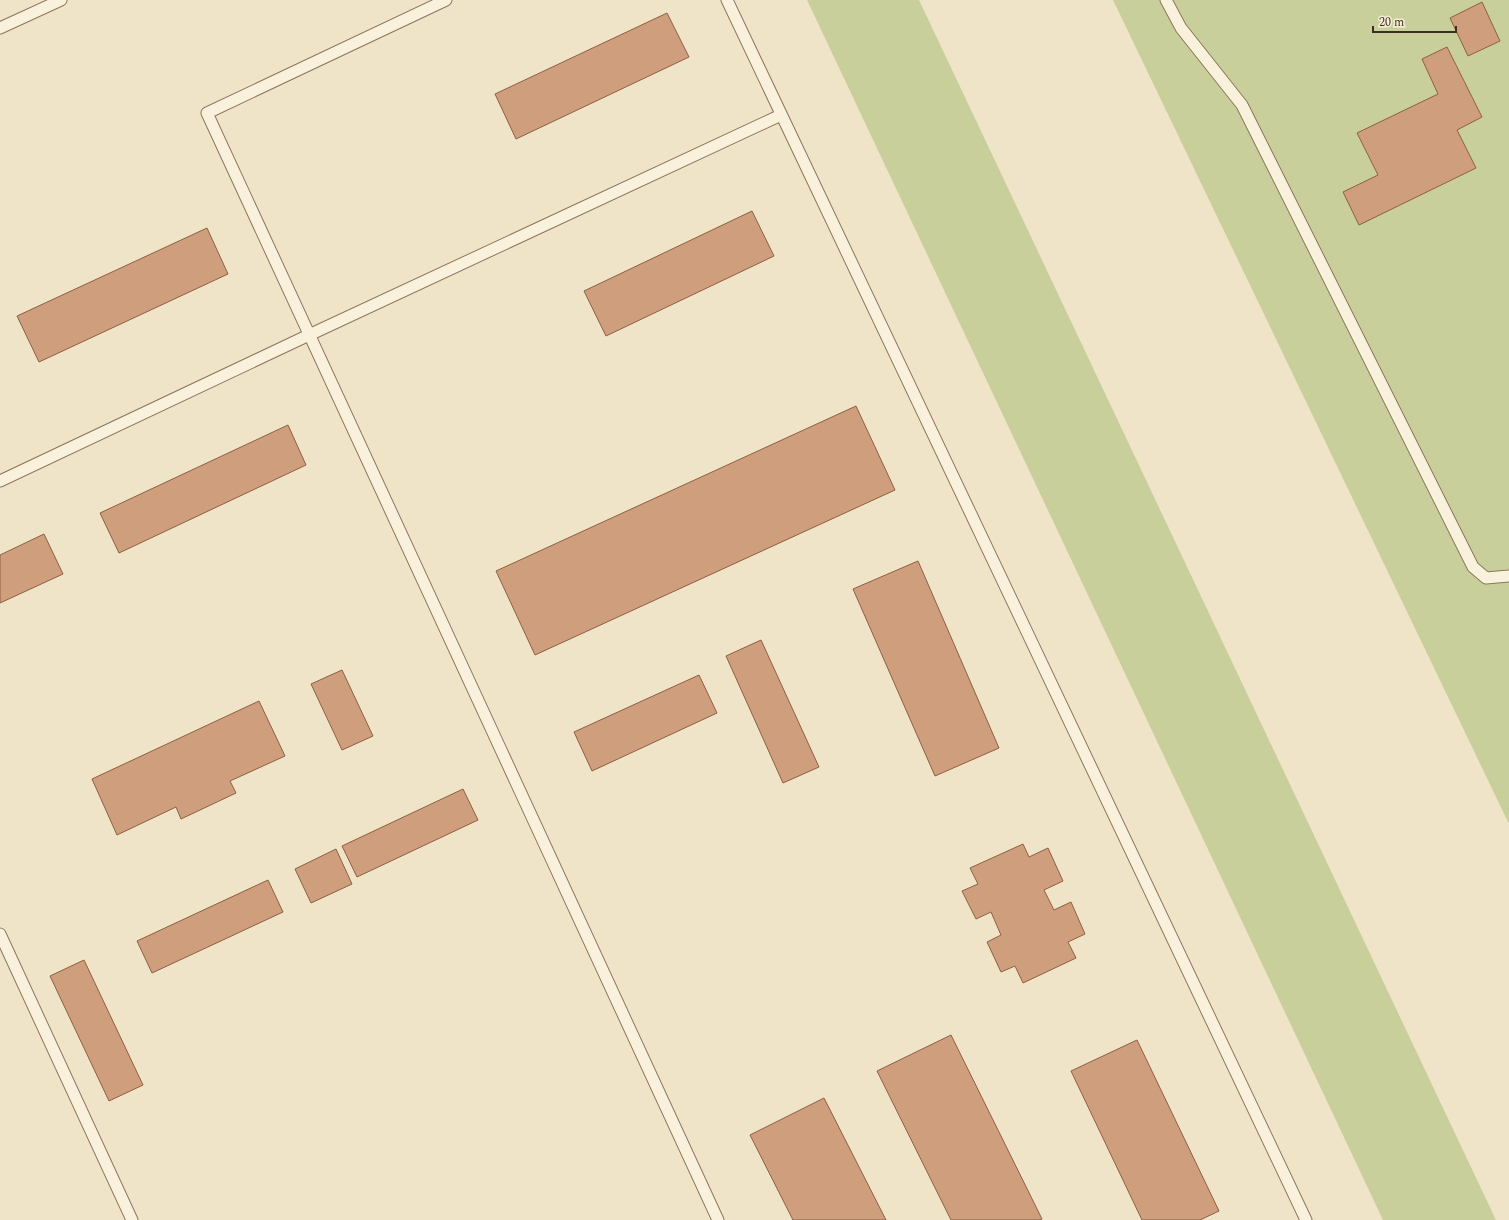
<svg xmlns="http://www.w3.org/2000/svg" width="1509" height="1220" viewBox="0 0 1509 1220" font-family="Spectral,serif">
  <rect width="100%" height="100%" fill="#f0e4c8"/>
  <g fill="#c9cf9b">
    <polygon points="807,0 919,0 1496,1220 1383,1220"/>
    <polygon points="1113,0 1509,0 1509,824"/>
  </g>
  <g fill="#cf9f7d" stroke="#8d5f41">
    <polygon points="1482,2 1500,41 1468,56 1450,18"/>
    <polygon points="667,13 689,57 516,139 495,94"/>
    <polygon points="1447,47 1482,117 1457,130 1476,168 1359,225 1343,192 1378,175 1357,133 1438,94 1422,59"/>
    <polygon points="752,211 774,256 606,336 584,291"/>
    <polygon points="207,228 228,274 39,362 17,316"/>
    <polygon points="856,406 895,490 535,655 496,571"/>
    <polygon points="288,425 306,465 119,553 100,513"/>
    <polygon points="44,534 63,574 0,603 0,555"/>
    <polygon points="918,561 999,748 935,776 853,589"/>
    <polygon points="761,640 819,767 783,783 726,656"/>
    <polygon points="342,670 373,736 342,750 311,684"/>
    <polygon points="699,675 717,713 592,771 574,732"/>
    <polygon points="259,701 285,756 230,781 236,793 181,819 176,807 117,835 92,779"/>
    <polygon points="463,789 478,820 357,877 342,846"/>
    <polygon points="1023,844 1029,857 1048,848 1063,881 1044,890 1054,910 1071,902 1085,934 1068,942 1076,958 1023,983 1015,966 1001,972 987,942 1001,935 991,912 976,919 962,891 978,884 970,868"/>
    <polygon points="336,849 352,884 311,903 295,869"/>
    <polygon points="268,880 283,912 152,973 137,941"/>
    <polygon points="84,960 143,1085 109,1101 50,976"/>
    <polygon points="951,1035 1042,1219 1039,1220 951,1220 877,1071"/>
    <polygon points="1137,1040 1219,1211 1200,1220 1142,1220 1071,1071"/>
    <polygon points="824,1098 886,1220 793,1220 750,1135"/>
  </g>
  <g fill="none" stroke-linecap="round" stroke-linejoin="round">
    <g stroke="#8d765c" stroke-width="13">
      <g id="service">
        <polyline points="446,0 207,113 718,1220"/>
        <polyline points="727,0 1306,1220"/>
        <polyline points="1166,0 1181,28 1242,105 1473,567 1486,578 1509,576"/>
        <polyline points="0,28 61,0"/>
        <polyline points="0,481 309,335 781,115"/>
        <polyline points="0,934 132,1220"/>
      </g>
    </g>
    <use href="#service" stroke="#faf1dc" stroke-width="11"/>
  </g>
  <path d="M1373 26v6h83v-6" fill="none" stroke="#3d2e20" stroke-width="2"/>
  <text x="1379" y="26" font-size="12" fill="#3d2e20" stroke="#f7eed8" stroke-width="3" paint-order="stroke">20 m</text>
</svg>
